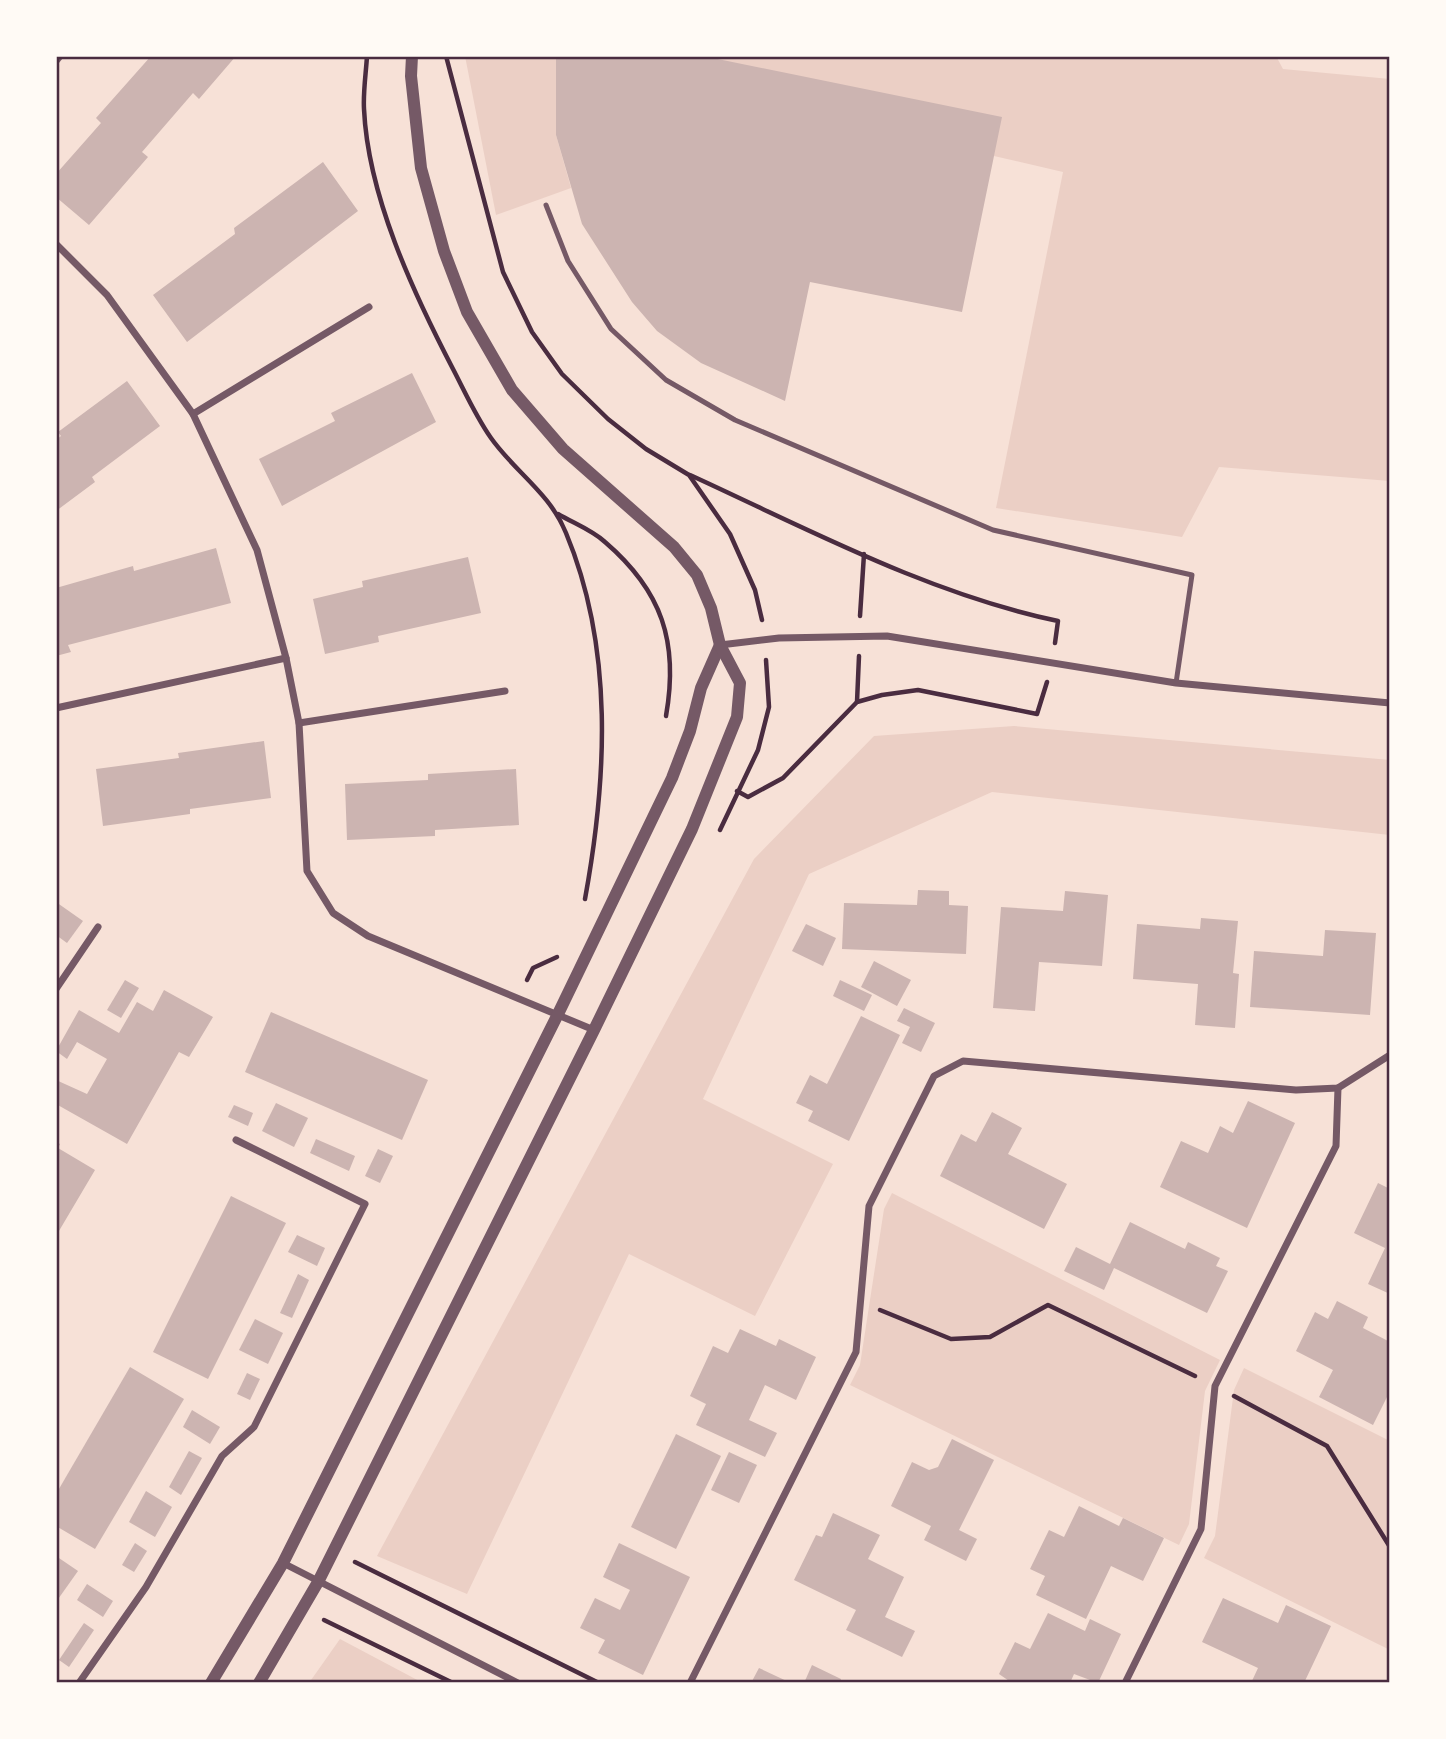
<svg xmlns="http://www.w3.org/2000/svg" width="1446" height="1739" viewBox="0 0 1446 1739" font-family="Mulish,sans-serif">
  <rect width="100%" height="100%" fill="#f7e1d7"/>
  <g fill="#ebcfc5">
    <polygon points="465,56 556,56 556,135 571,188 496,215"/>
    <polygon points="703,56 1276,56 1283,69 1390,79 1390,481 1219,467 1182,537 996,508 1063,172 994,156"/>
    <polygon points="1014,726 1390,760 1390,835 992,792 809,874 703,1099 833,1164 755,1316 629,1254 467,1594 377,1556 754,859 874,736"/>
    <polygon points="892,1193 1220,1360 1205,1391 1189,1524 1179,1545 850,1385 860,1365 884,1209"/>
    <polygon points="1244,1368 1390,1441 1390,1650 1204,1558 1215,1536 1234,1390"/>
    <polygon points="340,1639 423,1683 309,1683"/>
  </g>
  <g fill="#ccb4b1">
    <polygon points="151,56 236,56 199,99 193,93 142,152 148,157 89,225 56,197 56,174 101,123 96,118"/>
    <polygon points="556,56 703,56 1002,117 962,312 810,282 785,401 701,363 657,331 632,302 582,224 556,135"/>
    <polygon points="323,162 358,211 187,342 153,295 235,234 234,228"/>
    <polygon points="412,373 436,422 282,506 259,459 335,421 331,413"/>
    <polygon points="127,381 160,426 92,477 95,482 56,511 56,440 61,436 58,432"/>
    <polygon points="216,548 231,603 68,645 71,652 56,656 56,588 133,566 134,571"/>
    <polygon points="468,557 481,613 378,636 379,642 325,654 313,599 363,587 362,581"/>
    <polygon points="264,741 271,798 190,809 190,814 103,826 96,769 179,758 178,753"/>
    <polygon points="516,769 519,825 435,830 435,836 347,840 345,784 428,780 428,774"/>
    <polygon points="918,890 949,891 949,905 968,906 966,954 842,949 844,903 917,905"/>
    <polygon points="1065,891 1108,895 1102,966 1039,962 1035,1011 993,1008 1001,907 1063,911"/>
    <polygon points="56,902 83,921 67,943 56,935"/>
    <polygon points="1201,918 1238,921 1233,973 1239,974 1235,1028 1195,1025 1198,984 1133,979 1137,924 1200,929"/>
    <polygon points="806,924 836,938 823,966 792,951"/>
    <polygon points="1325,930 1376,933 1370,1015 1250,1007 1254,951 1323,956"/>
    <polygon points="874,961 911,980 897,1006 861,987"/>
    <polygon points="125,980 139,988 121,1018 107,1010"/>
    <polygon points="840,980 872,995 864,1011 833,996"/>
    <polygon points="164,990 213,1017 189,1057 179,1052 127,1144 56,1104 56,1080 87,1094 107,1059 77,1042 67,1059 56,1051 79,1010 119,1033 137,1002 153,1011"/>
    <polygon points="904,1008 935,1023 921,1052 902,1043 910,1027 897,1021"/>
    <polygon points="271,1012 428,1080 402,1140 245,1072"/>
    <polygon points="861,1016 900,1035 849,1141 808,1121 813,1111 796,1103 810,1075 827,1084"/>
    <polygon points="1248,1101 1295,1123 1247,1228 1160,1187 1181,1141 1208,1153 1220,1126 1233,1133"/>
    <polygon points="276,1103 308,1118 294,1147 262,1131"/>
    <polygon points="234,1105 253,1113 248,1126 228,1117"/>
    <polygon points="992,1112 1022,1128 1008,1154 1067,1184 1044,1229 940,1176 961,1134 976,1142"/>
    <polygon points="316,1139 355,1156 349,1171 310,1153"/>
    <polygon points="56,1142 60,1144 58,1148 95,1170 56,1236"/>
    <polygon points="378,1149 393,1156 380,1183 365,1176"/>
    <polygon points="1378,1183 1390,1189 1390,1294 1368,1284 1385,1248 1354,1233"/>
    <polygon points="231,1196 286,1223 208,1379 153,1352"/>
    <polygon points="1130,1222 1185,1249 1188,1242 1220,1258 1216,1266 1228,1271 1207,1313 1114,1268 1104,1290 1064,1271 1076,1247 1110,1264"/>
    <polygon points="297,1235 325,1248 317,1266 288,1252"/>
    <polygon points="298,1274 309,1280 292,1318 280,1313"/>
    <polygon points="1337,1301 1368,1317 1363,1328 1390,1342 1390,1391 1373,1425 1319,1397 1333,1370 1296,1351 1315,1312 1328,1319"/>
    <polygon points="255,1319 283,1333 268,1364 239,1350"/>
    <polygon points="740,1329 776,1346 779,1339 816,1357 796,1400 765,1385 749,1420 777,1433 765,1457 696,1425 706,1404 690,1396 713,1346 728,1353"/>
    <polygon points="130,1367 184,1399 95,1549 56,1526 56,1494"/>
    <polygon points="247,1373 260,1379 250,1400 237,1394"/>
    <polygon points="192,1410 220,1427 210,1444 183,1427"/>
    <polygon points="676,1434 721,1456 676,1549 631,1527"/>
    <polygon points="952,1439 994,1460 959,1530 977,1539 966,1561 924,1540 931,1526 891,1506 912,1462 929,1470 938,1467"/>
    <polygon points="189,1451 202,1458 181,1495 169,1487"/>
    <polygon points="729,1452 757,1465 739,1503 711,1490"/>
    <polygon points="146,1491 172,1507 155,1537 129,1522"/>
    <polygon points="1079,1506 1119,1526 1123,1518 1164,1538 1143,1581 1111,1566 1086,1619 1036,1595 1045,1576 1030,1569 1049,1530 1064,1537"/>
    <polygon points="833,1513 880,1535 868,1559 904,1577 885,1617 915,1631 902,1657 846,1630 856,1610 794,1580 816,1535 822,1537"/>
    <polygon points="135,1543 147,1551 134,1572 122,1565"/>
    <polygon points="619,1543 690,1577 643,1675 598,1653 605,1640 580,1628 595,1598 620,1610 630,1590 603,1577"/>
    <polygon points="56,1556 78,1571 56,1602"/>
    <polygon points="87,1584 113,1601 103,1617 77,1600"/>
    <polygon points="1223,1598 1278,1623 1286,1605 1331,1626 1304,1683 1251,1683 1258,1668 1202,1642"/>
    <polygon points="1048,1613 1085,1631 1090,1619 1121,1634 1098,1683 1074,1674 1070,1683 1012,1683 999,1674 1015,1642 1030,1649"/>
    <polygon points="84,1623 94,1630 69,1667 59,1660"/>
    <polygon points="812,1665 841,1679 840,1683 804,1683"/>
    <polygon points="759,1668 791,1683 751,1683"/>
  </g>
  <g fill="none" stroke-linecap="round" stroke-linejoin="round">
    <g stroke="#4a2c40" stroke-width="4.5">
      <path d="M367 56C366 73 363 92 364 109 368 196 413 292 453 369 465 392 476 417 491 438 515 472 550 493 566 533 614 648 607 779 585 899"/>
      <polyline points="446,56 503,272 532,332 562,374 608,419 646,449 689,475 730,534 755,590 762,620"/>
      <path d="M690 475C808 529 929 594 1058 621L1055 643"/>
      <path d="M558 514C573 523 592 530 605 542 662 591 679 642 666 716"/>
      <polyline points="860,616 864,554"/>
      <polyline points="857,702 859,656"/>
      <polyline points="737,791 748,797 783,778 857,702 882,695 918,690 1037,714 1047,682"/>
      <polyline points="720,830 758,750 769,707 766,660"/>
      <polyline points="527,980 533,968 557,957"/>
      <polyline points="880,1310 951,1339 990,1337 1048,1305 1195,1376"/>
      <polyline points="1234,1396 1327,1446 1390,1547"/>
      <polyline points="355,1562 599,1683"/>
      <polyline points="324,1620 453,1683"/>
    </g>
    <polyline stroke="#755966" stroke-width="5" points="546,205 568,261 611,329 666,380 735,420 993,530 1192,575 1176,683"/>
    <g stroke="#755966" stroke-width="7">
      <polyline points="56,61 60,56"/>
      <polyline points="56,244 107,295 193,414 257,550 286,658 299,723 307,871 333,913 368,936 594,1030"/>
      <polyline points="193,414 369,307"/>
      <polyline points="720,645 779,638 887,636 1176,683 1390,703"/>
      <polyline points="56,708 286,658"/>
      <polyline points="299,723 505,691"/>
      <polyline points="56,989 98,927"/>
      <polyline points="283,1563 518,1683"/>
      <polyline points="79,1683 146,1587 222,1456 254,1427 365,1204 236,1140"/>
      <polyline points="690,1683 856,1352 869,1206 934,1076 963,1061 1296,1090 1338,1088 1390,1055"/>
      <polyline points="1125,1683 1201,1529 1215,1386 1336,1146 1338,1088"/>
    </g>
    <g stroke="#755966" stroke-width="12">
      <polyline points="211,1683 283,1563 558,1014 672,778 690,731 701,688 720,645"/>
      <polyline points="259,1683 318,1582 594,1030 692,829 737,717 740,683 720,645 711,608 697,575 674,547 563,449 512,390 467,312 444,251 421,168 411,76 412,56"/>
    </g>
  </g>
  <rect width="1446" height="1739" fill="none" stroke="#fffaf5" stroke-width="116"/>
  <rect x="58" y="58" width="1330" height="1623" fill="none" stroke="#4a2c40" stroke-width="2.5"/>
</svg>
